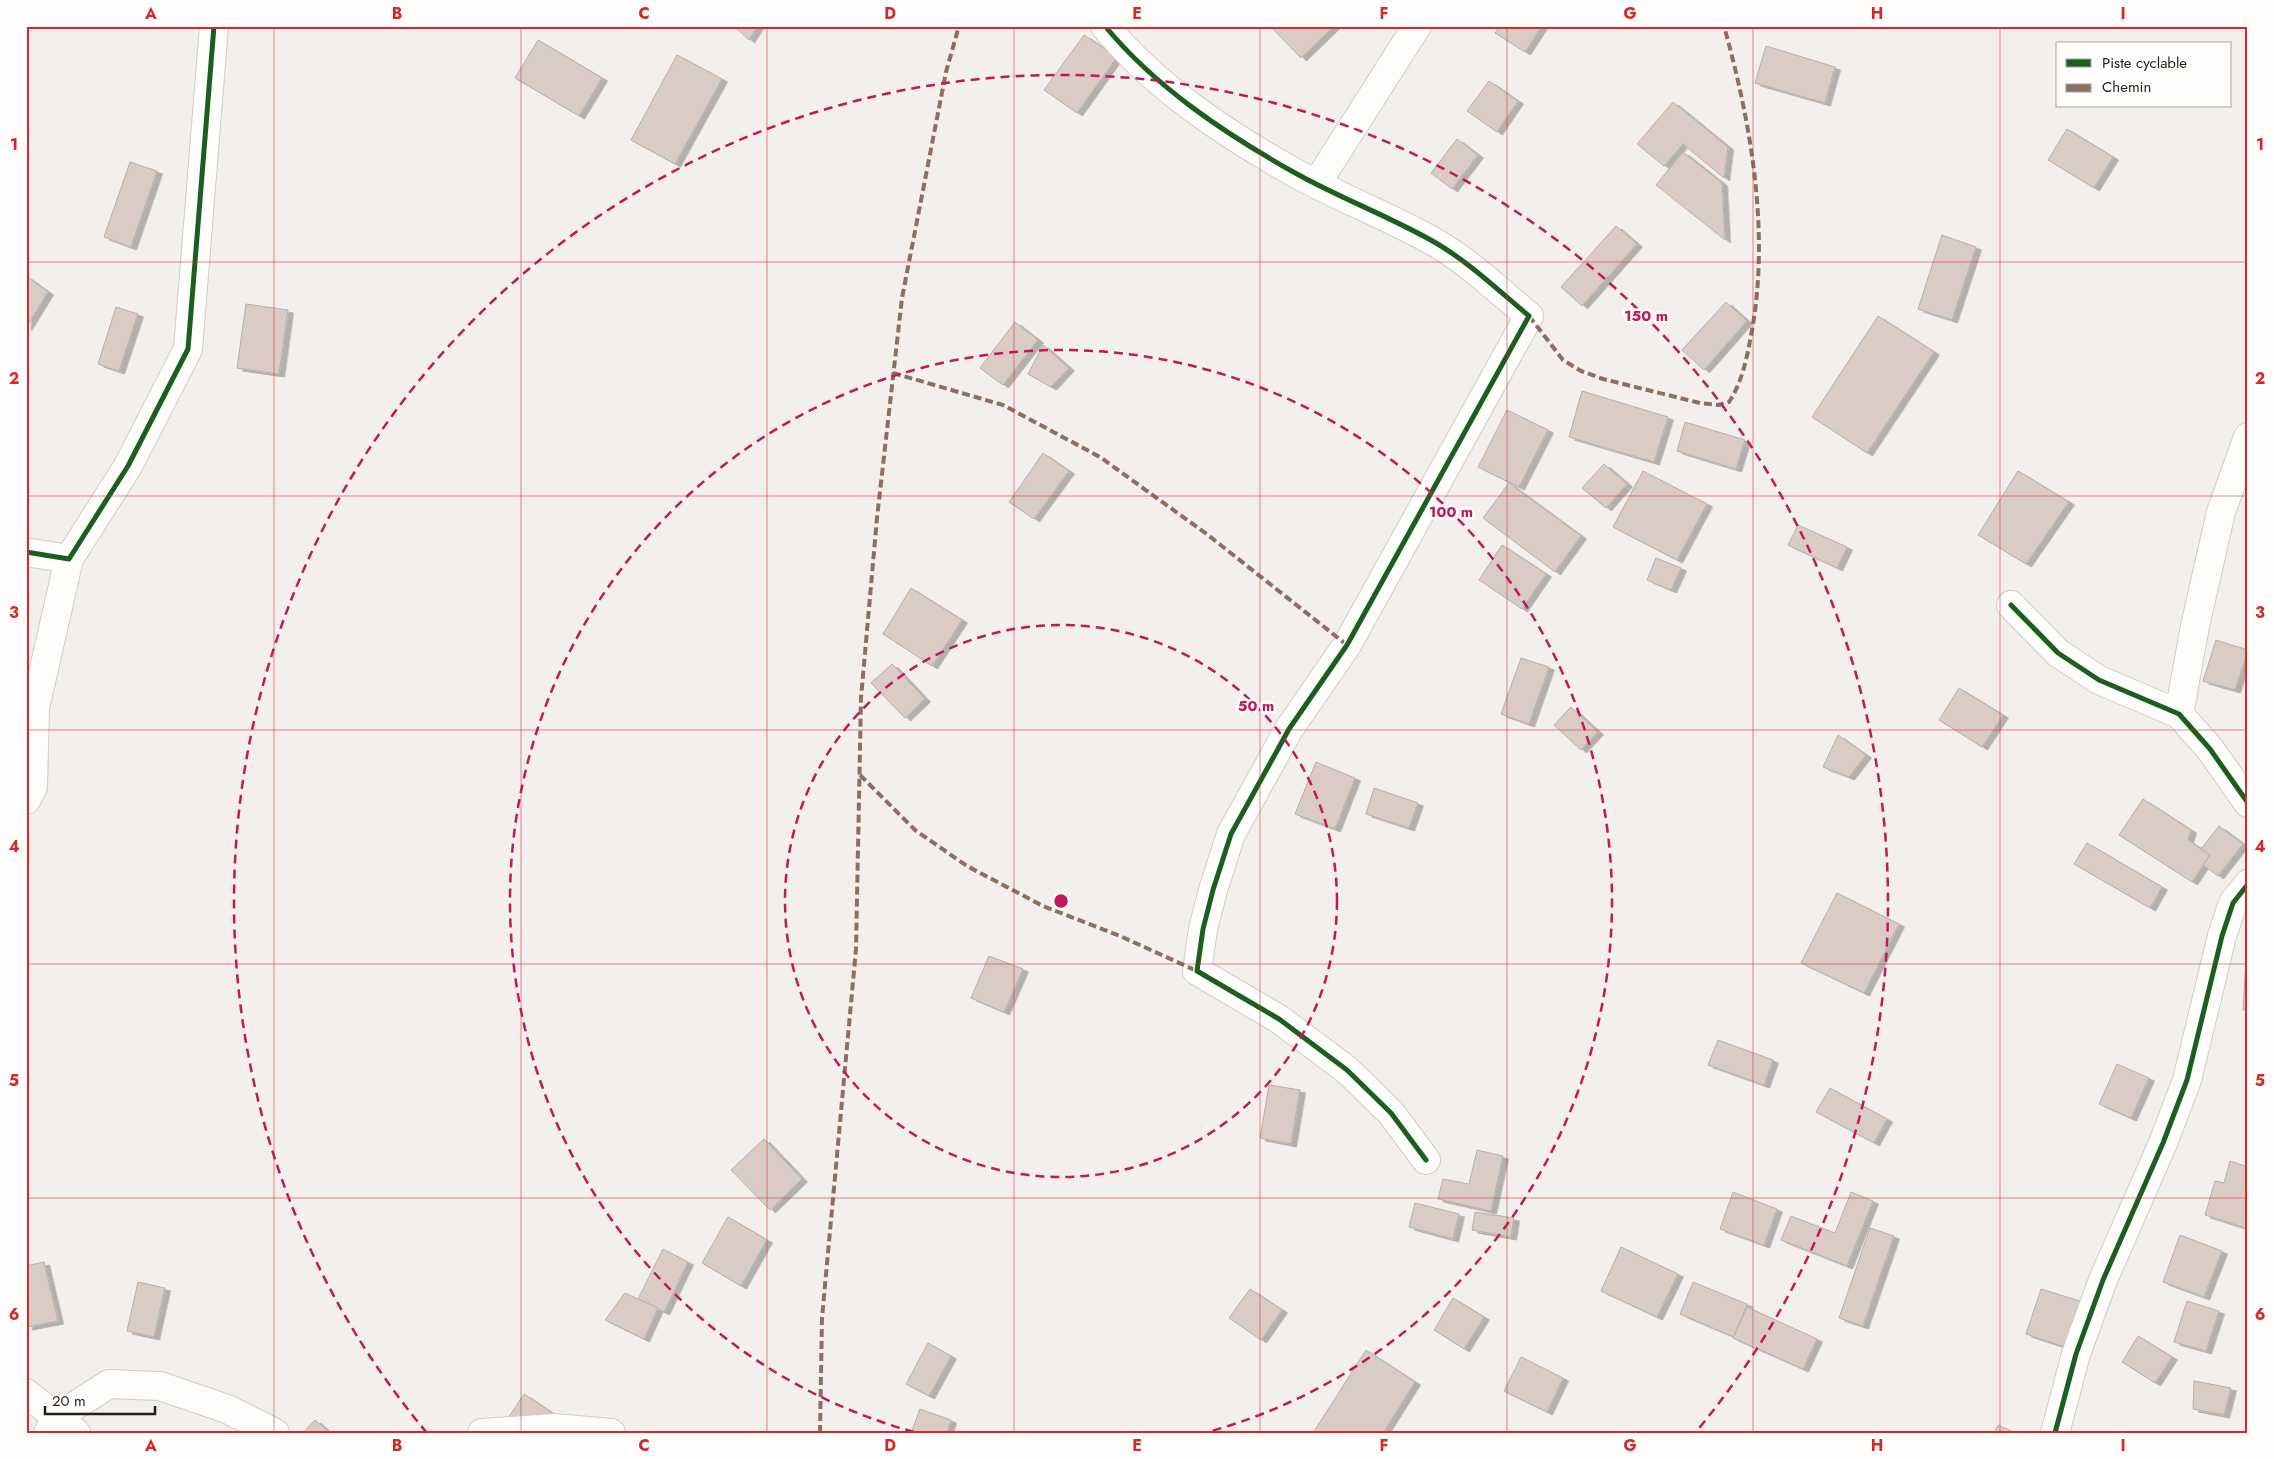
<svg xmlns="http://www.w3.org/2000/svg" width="2274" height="1459" viewBox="0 0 2274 1459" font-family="Jost,sans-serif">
  <defs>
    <filter id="shadow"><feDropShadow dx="5.5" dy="3" stdDeviation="0" flood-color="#0004"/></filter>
  </defs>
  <rect width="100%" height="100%" fill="#f3efec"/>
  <g fill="#dbcbc5" stroke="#b3afad" filter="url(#shadow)">
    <polygon points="734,26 758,26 749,40"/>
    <polygon points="1270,26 1334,26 1301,58"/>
    <polygon points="1500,26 1542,26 1525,52 1495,33"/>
    <polygon points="1084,35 1117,57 1077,113 1044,90"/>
    <polygon points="538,40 602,78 579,116 515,78"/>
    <polygon points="1766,46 1835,67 1825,103 1755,83"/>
    <polygon points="677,55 722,79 675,164 631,140"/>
    <polygon points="1489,81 1518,101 1497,132 1467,111"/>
    <polygon points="1673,102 1728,147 1724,178 1683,144 1664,166 1637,144"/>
    <polygon points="2067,129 2113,157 2094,188 2048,160"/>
    <polygon points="1457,139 1478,155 1452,189 1431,173"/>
    <polygon points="1683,152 1722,183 1725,240 1656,185"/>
    <polygon points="130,162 157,171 131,247 104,237"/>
    <polygon points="1616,226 1637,244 1582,306 1561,287"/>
    <polygon points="1942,235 1976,247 1952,320 1918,309"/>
    <polygon points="26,276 48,292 26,328"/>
    <polygon points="1726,302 1747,321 1704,370 1682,350"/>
    <polygon points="246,304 288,310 279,374 237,368"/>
    <polygon points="116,307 138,314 119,371 98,364"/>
    <polygon points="1878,316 1934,352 1867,453 1812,417"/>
    <polygon points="1015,322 1038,340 1003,385 980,368"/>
    <polygon points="1043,345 1069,368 1051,387 1028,374"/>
    <polygon points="1582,391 1668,417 1654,462 1569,437"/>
    <polygon points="1507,410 1548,430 1519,487 1478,467"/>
    <polygon points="1685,422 1745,440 1736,469 1677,451"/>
    <polygon points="1043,453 1069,471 1034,519 1009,502"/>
    <polygon points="1604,464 1627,484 1606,508 1582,488"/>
    <polygon points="1643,471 1707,504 1677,560 1613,527"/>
    <polygon points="2018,471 2069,502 2026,564 1978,535"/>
    <polygon points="1509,483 1581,536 1555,572 1483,518"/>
    <polygon points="1798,525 1847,547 1837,568 1788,545"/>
    <polygon points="1502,545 1546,574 1522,609 1479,580"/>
    <polygon points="1656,558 1681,568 1671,590 1647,580"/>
    <polygon points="911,588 962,620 932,666 883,634"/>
    <polygon points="2216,640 2248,650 2235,690 2203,681"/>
    <polygon points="1521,658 1549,667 1529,724 1501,714"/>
    <polygon points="892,664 925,699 905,718 871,683"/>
    <polygon points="1959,688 2003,715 1982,747 1939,720"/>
    <polygon points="1571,707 1598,732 1581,750 1554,725"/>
    <polygon points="1838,735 1866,755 1849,777 1823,767"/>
    <polygon points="1316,762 1355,778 1335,829 1295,814"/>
    <polygon points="1374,788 1418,803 1409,828 1366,814"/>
    <polygon points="2143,799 2191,830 2188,840 2210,855 2192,882 2119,835"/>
    <polygon points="2219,826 2243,844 2218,876 2203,865 2210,855 2201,849"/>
    <polygon points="2087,843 2162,887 2150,908 2074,864"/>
    <polygon points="1837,893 1899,924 1864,993 1801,963"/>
    <polygon points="989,956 1023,969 1004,1012 971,998"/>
    <polygon points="2246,958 2248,958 2248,1010 2243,1010"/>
    <polygon points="1718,1040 1773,1060 1764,1085 1708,1065"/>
    <polygon points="2117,1064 2149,1078 2131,1118 2099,1104"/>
    <polygon points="1269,1085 1300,1090 1291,1144 1260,1138"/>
    <polygon points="1830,1088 1887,1119 1874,1143 1816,1112"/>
    <polygon points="764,1139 802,1179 770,1210 731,1170"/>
    <polygon points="1477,1150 1503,1156 1491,1211 1438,1199 1443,1179 1469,1184"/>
    <polygon points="2230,1161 2248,1167 2246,1228 2205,1215 2215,1181 2224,1183"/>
    <polygon points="1733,1192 1777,1209 1764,1245 1720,1229"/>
    <polygon points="1851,1192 1873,1201 1847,1266 1781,1240 1791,1216 1835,1233"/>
    <polygon points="1415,1203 1459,1214 1453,1239 1409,1227"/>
    <polygon points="1475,1212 1514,1218 1511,1237 1472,1230"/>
    <polygon points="728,1217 767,1240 741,1286 702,1263"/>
    <polygon points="1870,1228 1894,1236 1863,1326 1839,1318"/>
    <polygon points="2180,1235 2222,1251 2204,1297 2163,1282"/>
    <polygon points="1621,1247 1678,1274 1657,1317 1601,1291"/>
    <polygon points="663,1249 688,1262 664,1312 638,1299"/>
    <polygon points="44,1262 58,1321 27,1327 26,1266"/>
    <polygon points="138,1282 165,1288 154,1337 127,1331"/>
    <polygon points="1693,1282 1747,1304 1734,1337 1680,1314"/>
    <polygon points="1250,1289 1282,1310 1261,1340 1229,1318"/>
    <polygon points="2041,1289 2080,1301 2065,1347 2026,1334"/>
    <polygon points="625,1293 658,1308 644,1339 605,1320"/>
    <polygon points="1453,1298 1484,1317 1464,1349 1434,1330"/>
    <polygon points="2187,1301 2219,1311 2206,1351 2174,1342"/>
    <polygon points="1747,1307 1817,1339 1803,1369 1733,1338"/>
    <polygon points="2138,1336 2172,1357 2155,1383 2122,1362"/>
    <polygon points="928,1343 951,1356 929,1396 906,1384"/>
    <polygon points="1366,1350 1415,1382 1383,1433 1313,1433"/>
    <polygon points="1521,1357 1563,1378 1547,1412 1504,1391"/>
    <polygon points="2194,1381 2231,1388 2224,1415 2193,1409"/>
    <polygon points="524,1394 558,1417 498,1433"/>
    <polygon points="920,1409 951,1420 947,1433 911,1433"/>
    <polygon points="315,1420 330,1433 303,1433"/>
    <polygon points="1998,1425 2016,1433 1994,1433"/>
  </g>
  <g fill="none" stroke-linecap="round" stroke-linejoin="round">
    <g stroke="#cfccca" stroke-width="30">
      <g id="street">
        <path d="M1105 26C1156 88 1227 135 1297 174 1342 199 1391 217 1436 243 1470 263 1499 291 1529 316L1347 645 1289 729 1231 834 1213 890 1203 929 1197 971 1279 1019 1347 1070 1391 1113 1426 1160"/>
        <polyline points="1317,183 1417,26"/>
        <polyline points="26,552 69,559 128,466 188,349 214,26"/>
        <polyline points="2011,605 2058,653 2099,680 2179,714 2210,749 2248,803"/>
        <polyline points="2179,714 2195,626 2221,512 2248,437"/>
        <polyline points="26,800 33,787 35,708 69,559"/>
        <polyline points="26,1393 76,1433"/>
        <polyline points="48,1433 57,1417 109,1384 160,1386 227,1409 275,1433"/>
        <polyline points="482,1433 554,1428 611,1433"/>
        <polyline points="2055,1433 2076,1354 2103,1280 2163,1143 2187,1080 2222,936 2233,903 2248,884"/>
      </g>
    </g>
    <use href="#street" stroke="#fdfdfc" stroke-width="28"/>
    <g stroke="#8d6e63" stroke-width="4" stroke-dasharray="8 4" stroke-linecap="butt">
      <path d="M1529 316 1563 360 1581 371 1603 379 1700 403 1718 405 1729 402C1741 384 1746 362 1750 341 1771 238 1752 127 1724 26"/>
      <polyline points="893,373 1003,405 1100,457 1208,535 1347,645"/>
      <polyline points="860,775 915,830 967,866 1043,906 1120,936 1197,971"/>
      <polyline points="820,1433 822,1318 856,949 861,698 877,518 902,298 946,72 959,26"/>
    </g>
    <g stroke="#fffdfc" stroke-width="8">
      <g id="cycleway">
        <path d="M1105 26C1156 88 1227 135 1297 174 1342 199 1391 217 1436 243 1470 263 1499 291 1529 316L1347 645 1289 729 1231 834 1213 890 1203 929 1197 971 1279 1019 1347 1070 1391 1113 1426 1160"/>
        <polyline points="26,552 69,559 128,466 188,349 214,26"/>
        <polyline points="2011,605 2058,653 2099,680 2179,714 2210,749 2248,803"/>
        <polyline points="2055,1433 2076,1354 2103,1280 2163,1143 2187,1080 2222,936 2233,903 2248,884"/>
      </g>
    </g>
    <use href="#cycleway" stroke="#1b5e20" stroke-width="5"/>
  </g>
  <path fill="none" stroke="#d62828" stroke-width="1" stroke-opacity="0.55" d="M274 26V1433M521 26V1433M767 26V1433M1014 26V1433M1260 26V1433M1507 26V1433M1753 26V1433M2000 26V1433M26 262H2248M26 496H2248M26 730H2248M26 964H2248M26 1198H2248"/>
  <g fill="none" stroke="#c2185b" stroke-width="2.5" stroke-dasharray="9 6">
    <circle cx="1061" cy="901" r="276"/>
    <path d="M914 1432A551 551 0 1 1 1208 1432"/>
    <path d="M427 1433A827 827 0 1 1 1695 1433"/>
  </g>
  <circle cx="1061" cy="901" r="8" fill="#c2185b" stroke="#fffdfc" stroke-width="2.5"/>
  <g font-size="15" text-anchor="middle" font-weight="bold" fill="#c2185b" stroke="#fffdfc" stroke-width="5" stroke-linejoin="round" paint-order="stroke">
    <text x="1646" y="321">150 m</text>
    <text x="1451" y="517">100 m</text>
    <text x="1256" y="711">50 m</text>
  </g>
  <rect width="2274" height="1459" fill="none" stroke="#fffdfc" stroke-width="55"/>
  <rect x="2056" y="42" width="175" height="65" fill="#fffdfc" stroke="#a6a3a2"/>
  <rect x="2066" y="59" width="25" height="8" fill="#1b5e20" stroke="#a6a3a2"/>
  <text x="2102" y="68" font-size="15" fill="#201d1b">Piste cyclable</text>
  <rect x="2066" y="84" width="25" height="8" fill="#8d6e63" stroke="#a6a3a2"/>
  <text x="2102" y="92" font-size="15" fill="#201d1b">Chemin</text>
  <path d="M45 1406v8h110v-8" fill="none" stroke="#201d1b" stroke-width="2.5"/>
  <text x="52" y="1406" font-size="15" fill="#201d1b" stroke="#fffdfc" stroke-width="4" paint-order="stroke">20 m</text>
  <rect x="28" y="28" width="2218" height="1404" fill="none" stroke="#d62828" stroke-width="2"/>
  <g font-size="16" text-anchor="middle" font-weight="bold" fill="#d62828">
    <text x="151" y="19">A</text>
    <text x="397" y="19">B</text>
    <text x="644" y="19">C</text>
    <text x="890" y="19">D</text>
    <text x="1137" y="19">E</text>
    <text x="1384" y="19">F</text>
    <text x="1630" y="19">G</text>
    <text x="1877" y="19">H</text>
    <text x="2123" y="19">I</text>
    <text x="14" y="150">1</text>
    <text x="2260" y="150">1</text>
    <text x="14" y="384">2</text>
    <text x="2260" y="384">2</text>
    <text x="14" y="618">3</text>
    <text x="2260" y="618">3</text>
    <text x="14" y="852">4</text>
    <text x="2260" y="852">4</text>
    <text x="14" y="1086">5</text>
    <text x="2260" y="1086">5</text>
    <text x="14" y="1320">6</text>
    <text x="2260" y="1320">6</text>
    <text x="151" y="1451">A</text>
    <text x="397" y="1451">B</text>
    <text x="644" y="1451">C</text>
    <text x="890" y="1451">D</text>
    <text x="1137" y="1451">E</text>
    <text x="1384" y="1451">F</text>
    <text x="1630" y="1451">G</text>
    <text x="1877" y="1451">H</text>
    <text x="2123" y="1451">I</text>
  </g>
</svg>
